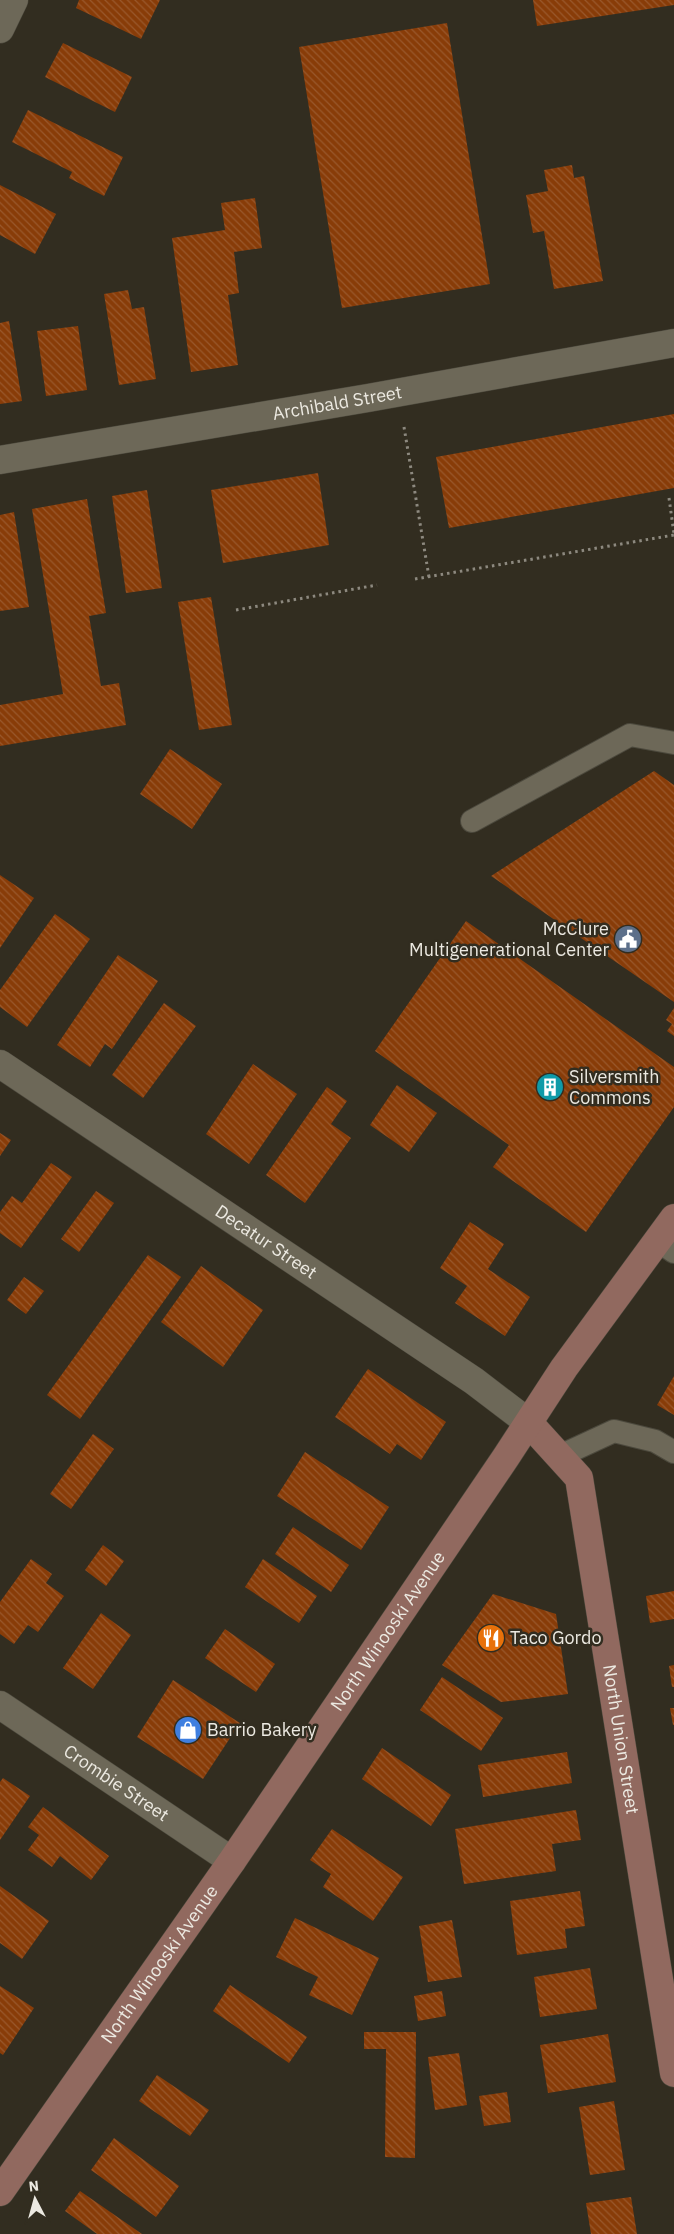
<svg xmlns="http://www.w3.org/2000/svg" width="674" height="2234" viewBox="0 0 674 2234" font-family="'IBM Plex Sans',sans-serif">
  <defs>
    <pattern id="building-back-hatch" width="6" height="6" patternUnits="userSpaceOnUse" patternTransform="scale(1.25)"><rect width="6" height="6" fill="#883c08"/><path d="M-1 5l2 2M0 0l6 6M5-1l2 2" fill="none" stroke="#99582c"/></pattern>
  </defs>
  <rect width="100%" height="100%" fill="#322d20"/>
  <g fill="url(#building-back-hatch)">
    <polygon points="79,0 160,0 141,39 76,8"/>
    <polygon points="533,0 674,0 674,5 537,26"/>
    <polygon points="447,23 490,284 342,308 299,47"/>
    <polygon points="63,43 132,77 115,112 45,77"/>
    <polygon points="28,110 123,157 104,196 69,178 72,172 12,142"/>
    <polygon points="572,165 574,178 584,176 603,281 554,289 544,231 533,233 526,195 548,191 544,170"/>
    <polygon points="0,185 56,214 35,254 0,235"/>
    <polygon points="255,198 262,248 234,252 239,293 228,295 238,365 191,372 172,238 225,230 221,203"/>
    <polygon points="128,290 132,309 144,307 156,379 119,385 104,294"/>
    <polygon points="9,321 22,401 0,404 0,323"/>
    <polygon points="78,326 87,390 46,396 37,331"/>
    <polygon points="674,414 674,488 449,528 436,457"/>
    <polygon points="318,473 329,545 223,563 211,490"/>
    <polygon points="147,490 162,588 126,593 112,496"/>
    <polygon points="87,499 106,613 89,616 101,686 119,683 126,725 0,746 0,705 63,694 32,509"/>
    <polygon points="14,512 29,607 0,611 0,515"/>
    <polygon points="211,597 232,725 199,730 178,602"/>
    <polygon points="170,749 222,784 192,829 140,794"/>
    <polygon points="654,771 674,785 674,1002 491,876"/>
    <polygon points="0,875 34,898 0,948"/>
    <polygon points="55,914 90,939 27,1027 0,1007 0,990"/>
    <polygon points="466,921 674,1067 674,1107 586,1232 493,1167 509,1145 375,1051"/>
    <polygon points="118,955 158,981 112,1049 105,1044 90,1067 57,1045"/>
    <polygon points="164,1003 196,1026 143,1098 112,1075"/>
    <polygon points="674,1008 674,1036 667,1031 672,1024 666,1020"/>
    <polygon points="253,1064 297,1094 249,1164 206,1134"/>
    <polygon points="397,1085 437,1113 409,1152 370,1125"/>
    <polygon points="327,1087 347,1101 331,1124 351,1138 305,1203 266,1175"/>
    <polygon points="0,1133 11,1140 0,1156"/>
    <polygon points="51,1163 72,1177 21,1248 0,1233 0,1212 12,1196 22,1203"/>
    <polygon points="96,1191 114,1203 79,1252 61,1239"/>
    <polygon points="470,1222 504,1244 488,1269 530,1297 505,1336 455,1303 467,1286 440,1268"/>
    <polygon points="148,1255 181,1277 80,1419 47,1395"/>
    <polygon points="201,1266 263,1310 223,1367 161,1322"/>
    <polygon points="24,1277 44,1291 26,1314 7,1300"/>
    <polygon points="368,1369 446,1422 421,1460 397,1444 390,1454 335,1417"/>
    <polygon points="674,1376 674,1415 657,1405"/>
    <polygon points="93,1434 114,1449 71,1509 50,1494"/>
    <polygon points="305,1452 389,1507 361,1550 277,1496"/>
    <polygon points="293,1527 349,1565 331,1592 275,1554"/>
    <polygon points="103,1545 124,1561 106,1586 85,1570"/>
    <polygon points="31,1559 52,1574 46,1583 64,1596 38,1632 28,1625 14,1644 0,1634 0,1602"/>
    <polygon points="263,1559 317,1596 299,1623 245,1587"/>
    <polygon points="674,1591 674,1619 650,1623 646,1596"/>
    <polygon points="493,1594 556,1614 568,1694 501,1702 442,1665"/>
    <polygon points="101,1613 131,1635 93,1689 63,1668"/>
    <polygon points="225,1629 275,1664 256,1692 205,1658"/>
    <polygon points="674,1665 674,1687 672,1687 669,1666"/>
    <polygon points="442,1677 503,1718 481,1751 420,1710"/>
    <polygon points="173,1680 240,1723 203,1779 137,1737"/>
    <polygon points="670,1708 674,1708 674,1725 673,1725"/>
    <polygon points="382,1748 451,1795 431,1826 362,1779"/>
    <polygon points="567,1752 572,1783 483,1797 478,1765"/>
    <polygon points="3,1778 30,1796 0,1840 0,1782"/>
    <polygon points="43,1807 109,1856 91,1880 60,1856 52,1867 28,1850 39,1835 28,1827"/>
    <polygon points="576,1810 581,1840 552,1844 556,1871 464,1884 455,1829"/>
    <polygon points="332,1829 403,1877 373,1921 323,1887 331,1874 310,1860"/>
    <polygon points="0,1886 49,1921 22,1959 0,1943"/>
    <polygon points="580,1891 585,1926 565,1929 567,1948 517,1955 510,1901"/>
    <polygon points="295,1918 379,1958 352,2015 309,1995 318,1977 276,1957"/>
    <polygon points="452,1920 462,1977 428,1982 419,1926"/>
    <polygon points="590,1968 597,2009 540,2017 534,1977"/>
    <polygon points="230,1985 307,2037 289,2063 213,2011"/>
    <polygon points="0,1986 34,2008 3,2055 0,2053"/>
    <polygon points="442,1991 446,2016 418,2021 414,1996"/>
    <polygon points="364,2032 416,2032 415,2158 385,2157 386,2049 364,2049"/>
    <polygon points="608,2034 616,2082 548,2093 540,2045"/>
    <polygon points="459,2053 467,2105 435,2110 428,2057"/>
    <polygon points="157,2075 209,2110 190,2136 139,2101"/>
    <polygon points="507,2092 511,2122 484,2126 479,2096"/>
    <polygon points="614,2101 625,2170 590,2175 579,2107"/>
    <polygon points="114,2138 179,2186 156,2217 91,2170"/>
    <polygon points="80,2191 142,2234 97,2234 65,2211"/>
    <polygon points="631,2197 637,2234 591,2234 586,2203"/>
  </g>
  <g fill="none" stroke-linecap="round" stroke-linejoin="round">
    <g stroke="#4c493d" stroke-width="24">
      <g id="lane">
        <polyline points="472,821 630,735 674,743"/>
        <polyline points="658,1241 674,1252"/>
        <polyline points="560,1456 614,1431 655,1441 674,1452"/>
      </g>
    </g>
    <g stroke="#4c493d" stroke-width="29">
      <g id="street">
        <polyline points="0,29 14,0"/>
        <path id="s1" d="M0 460 368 398 674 343"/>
        <path id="s2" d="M0 1064 474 1381 529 1423"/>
        <path id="s3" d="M0 1705 232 1861"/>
      </g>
    </g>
    <g stroke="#4c493d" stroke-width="29">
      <g id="secondary">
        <path id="s4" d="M529 1423 579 1478 674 2073"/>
        <path id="s5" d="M0 2192 232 1861 506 1457 564 1368 674 1218"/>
      </g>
    </g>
    <g stroke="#8d897f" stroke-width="3" stroke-dasharray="2.5 4" stroke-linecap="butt">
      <polyline points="404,427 429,577"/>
      <polyline points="669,498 674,534"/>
      <polyline points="415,579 674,535"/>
      <polyline points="236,610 377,585"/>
    </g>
    <use href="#lane" stroke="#6d6858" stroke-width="22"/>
    <use href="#street" stroke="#6d6858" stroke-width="28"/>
    <use href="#secondary" stroke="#91695f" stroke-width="28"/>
  </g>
  <defs>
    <g id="civic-disc" transform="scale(1.4375)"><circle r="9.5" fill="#5c6f8a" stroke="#322d20"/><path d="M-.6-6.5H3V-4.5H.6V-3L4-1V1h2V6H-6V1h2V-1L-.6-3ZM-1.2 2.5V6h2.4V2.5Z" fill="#fff"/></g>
    <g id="building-disc" transform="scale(1.4375)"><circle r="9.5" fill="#0f9aa8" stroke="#322d20"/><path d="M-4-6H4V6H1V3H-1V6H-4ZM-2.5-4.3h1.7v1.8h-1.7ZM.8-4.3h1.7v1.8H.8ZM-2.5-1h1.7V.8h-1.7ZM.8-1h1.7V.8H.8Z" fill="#fff"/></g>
    <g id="restaurant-disc" transform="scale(1.4375)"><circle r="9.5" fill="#e8710a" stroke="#322d20"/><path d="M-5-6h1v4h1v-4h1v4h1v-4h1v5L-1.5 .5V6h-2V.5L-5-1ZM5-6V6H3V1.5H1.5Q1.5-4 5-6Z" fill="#fff"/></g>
    <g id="shop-disc" transform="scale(1.4375)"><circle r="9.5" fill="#3f7fe0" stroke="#322d20"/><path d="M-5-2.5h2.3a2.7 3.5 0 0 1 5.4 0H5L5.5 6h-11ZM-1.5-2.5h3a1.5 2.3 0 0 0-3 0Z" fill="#fff"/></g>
  </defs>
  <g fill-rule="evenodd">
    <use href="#civic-disc" x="628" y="939"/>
    <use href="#building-disc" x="550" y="1087"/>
    <use href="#restaurant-disc" x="491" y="1638"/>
    <use href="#shop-disc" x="188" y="1730"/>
  </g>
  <g text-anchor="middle" stroke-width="5" stroke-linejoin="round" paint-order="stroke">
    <g font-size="18" fill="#ece9e1" stroke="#322d20">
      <text dy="6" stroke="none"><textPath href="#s1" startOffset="342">Archibald Street</textPath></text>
      <text dy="6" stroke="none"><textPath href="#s2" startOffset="320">Decatur Street</textPath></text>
      <text dy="6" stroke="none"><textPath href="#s5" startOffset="682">North Winooski Avenue</textPath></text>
      <text dy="6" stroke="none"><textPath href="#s4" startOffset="339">North Union Street</textPath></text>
      <text dy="6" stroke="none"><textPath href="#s3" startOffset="140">Crombie Street</textPath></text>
      <text dy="6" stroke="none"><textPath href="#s5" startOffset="278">North Winooski Avenue</textPath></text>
    </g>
    <g font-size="18" fill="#ece9e1" stroke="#322d20" text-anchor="start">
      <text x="609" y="935" text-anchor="end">McClure<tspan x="609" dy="21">Multigenerational Center</tspan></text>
      <text x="569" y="1083">Silversmith<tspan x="569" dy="21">Commons</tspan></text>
      <text x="510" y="1644">Taco Gordo</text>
      <text x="207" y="1736">Barrio Bakery</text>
    </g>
  </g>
  <g transform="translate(35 2199) rotate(354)" stroke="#322d20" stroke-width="4" paint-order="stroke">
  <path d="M0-4L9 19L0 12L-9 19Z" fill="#ece9e1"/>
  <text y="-8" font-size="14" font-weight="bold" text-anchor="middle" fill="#ece9e1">N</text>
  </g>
</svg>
